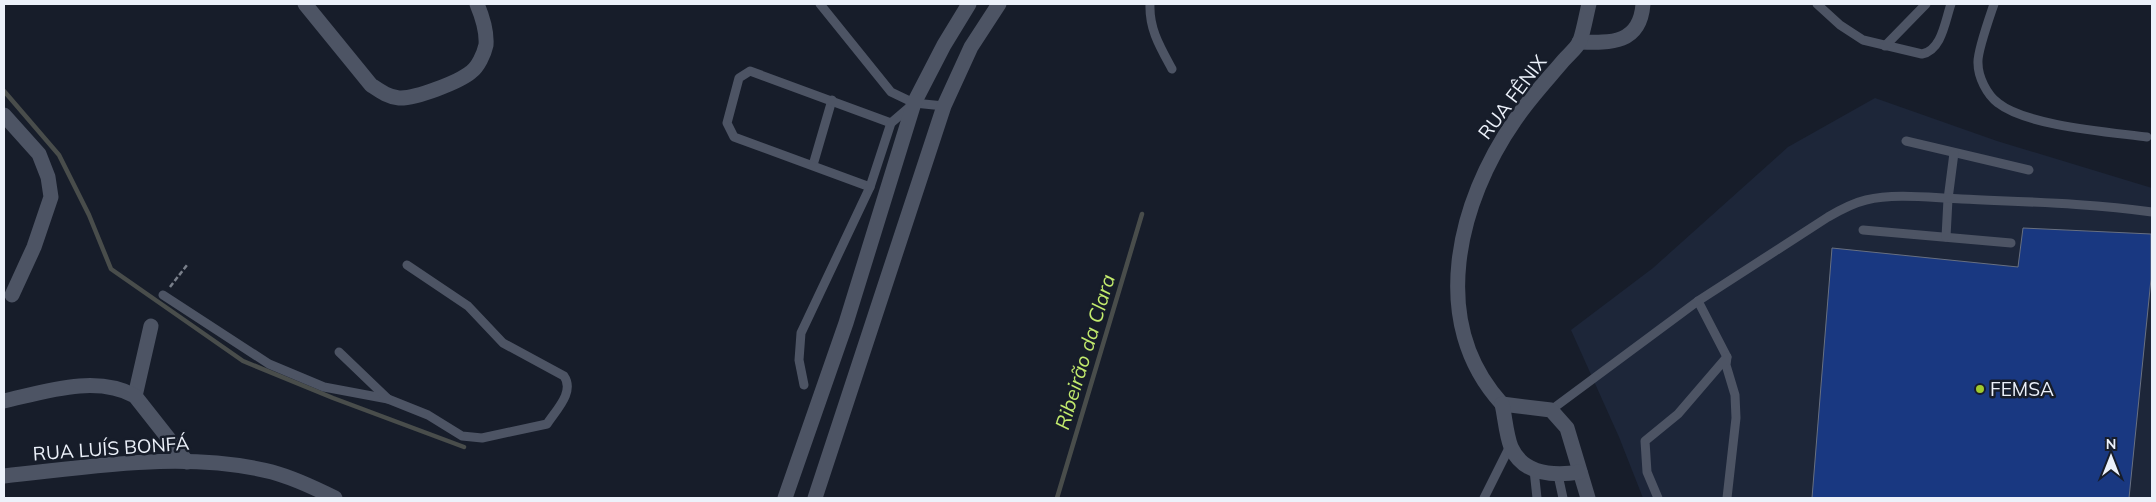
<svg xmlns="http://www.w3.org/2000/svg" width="2156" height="502" viewBox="0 0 2156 502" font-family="Mulish,sans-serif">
  <rect width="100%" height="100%" fill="#171d2a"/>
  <polygon fill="#1d2639" points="1875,98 1997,141 2152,188 2152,498 1643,498 1619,437 1571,330 1653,268 1788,147"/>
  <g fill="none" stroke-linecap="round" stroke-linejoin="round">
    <g stroke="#494d4b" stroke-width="4.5">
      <polyline points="4,91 59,155 89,215 111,269 243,361 333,398 464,447"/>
      <polyline points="1057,498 1142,214"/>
    </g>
  </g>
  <polygon fill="#193881" stroke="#687081" points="2023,228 2151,234 2151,279 2129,498 1812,498 1832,248 2018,267"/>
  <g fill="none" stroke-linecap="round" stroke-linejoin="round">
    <polyline stroke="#797f8a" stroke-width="2.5" stroke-dasharray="5 2.5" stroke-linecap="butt" points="170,287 187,265"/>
    <g stroke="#4d5464" stroke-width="9">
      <polyline points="820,4 891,92 914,103 944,106"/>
      <path d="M1150 4C1149 29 1160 47 1172 69"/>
      <path d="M1817 4 1840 25 1863 40 1922 54C1942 50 1945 21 1951 4"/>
      <path d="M1994 4C1990 16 1977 52 1978 63 1978 77 1987 95 1998 103 2027 126 2109 132 2147 137"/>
      <polyline points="1885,46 1926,4"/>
      <polyline points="1906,141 2029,170"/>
      <polyline points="813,165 832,100"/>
      <polyline points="870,187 734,137 727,123 739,78 750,71 891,123"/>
      <polyline points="1863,230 2011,243"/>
      <polyline points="1946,237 1948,199 1954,153"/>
      <path d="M163 295 269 364 324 387 388 399 428 415 462 436 482 438 547 424C556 410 575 392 564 376L503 343 468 306 407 265"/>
      <polyline points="1698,301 1727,357 1726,365 1735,395 1736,418 1727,498"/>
      <polyline points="339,352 388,399"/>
      <polyline points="804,385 799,360 801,333 870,187 891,123 912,105"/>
      <path d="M1551 410 1698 301 1828 217C1840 210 1853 203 1866 200 1895 193 1932 198 1962 199 2025 202 2089 203 2152 212"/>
      <polyline points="1534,470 1537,498"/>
      <polyline points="1558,475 1563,498"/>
      <polyline points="1484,498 1510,446"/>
      <polyline points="1658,498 1647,472 1645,441 1678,414 1727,357"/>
    </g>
    <g stroke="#4d5464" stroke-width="15">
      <path d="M305 4 371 85C380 91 388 97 399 98 415 99 459 82 471 72 478 67 484 54 486 45 487 32 482 16 477 4"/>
      <path d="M1579 42C1611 43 1640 44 1643 4"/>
      <polyline points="4,115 39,154 48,177 51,197 34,247 12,295"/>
      <polyline points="135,396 151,326"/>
      <path d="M4 401C44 392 96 374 135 396L187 462"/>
      <path d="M1502 404C1427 322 1458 202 1515 120 1529 99 1547 80 1563 61 1568 55 1577 48 1580 41 1584 29 1586 16 1589 4"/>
      <polyline points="1502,404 1551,410 1567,428 1588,498"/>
      <path d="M1502 404C1505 417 1506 434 1511 447 1523 475 1554 476 1580 472"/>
      <path d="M4 476C91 467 185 450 272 472 294 478 315 488 335 498"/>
    </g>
    <g stroke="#4d5464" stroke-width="15">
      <polyline points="785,498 846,323 914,103 944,45 969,4"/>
      <polyline points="815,498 944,106 971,47 999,4"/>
    </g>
  </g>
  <circle fill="#9fca2d" stroke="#171d2a" stroke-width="2" cx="1980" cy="389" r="5"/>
  <g text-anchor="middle" stroke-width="5" stroke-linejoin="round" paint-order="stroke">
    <g font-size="19" fill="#ecf1fa" stroke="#171d2a">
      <text transform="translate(1512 97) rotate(-53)" y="7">RUA FÊNIX</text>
      <text transform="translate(111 448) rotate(-4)" y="7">RUA LUÍS BONFÁ</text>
    </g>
    <g font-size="19" fill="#ecf1fa" stroke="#171d2a" text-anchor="start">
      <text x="1990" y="396">FEMSA</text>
    </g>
    <g font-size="20" font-style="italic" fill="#c3eb6d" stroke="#171d2a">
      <text transform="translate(1085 352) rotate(-73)" y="7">Ribeirão da Clara</text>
    </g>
  </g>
  <rect width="2156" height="502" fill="none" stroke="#ecf1fa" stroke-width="10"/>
  <g transform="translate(2111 457)" stroke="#171d2a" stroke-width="4" paint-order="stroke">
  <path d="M0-4L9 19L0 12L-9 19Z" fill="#ecf1fa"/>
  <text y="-8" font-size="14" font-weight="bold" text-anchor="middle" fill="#ecf1fa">N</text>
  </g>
</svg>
